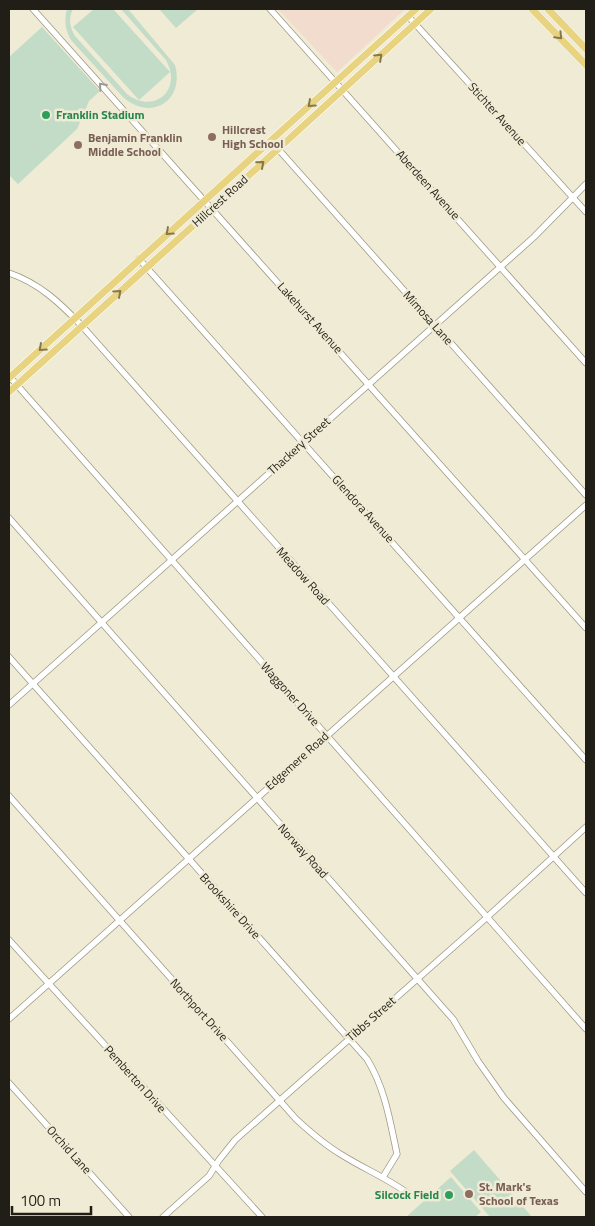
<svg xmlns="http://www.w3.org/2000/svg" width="595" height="1226" viewBox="0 0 595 1226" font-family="'Titillium Web',sans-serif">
  <rect width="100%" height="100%" fill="#f0ebd4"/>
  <polygon fill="#f1dcce" points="278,9 405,9 337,72"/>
  <g fill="#c2dcc8">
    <path d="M67 9H73C68 19 70 27 75 36L127 94C154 115 183 90 166 60L121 9H128L175 65C185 101 151 122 123 97L71 40C65 29 64 21 67 9Z"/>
    <polygon points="94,9 113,9 170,72 139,100 73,27"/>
    <polygon points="161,9 198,9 176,28 160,10"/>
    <polygon points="42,27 100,91 89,101 77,129 18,184 9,175 9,57"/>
    <polygon points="474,1150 532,1217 490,1217 450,1171"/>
    <polygon points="451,1177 481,1212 475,1217 406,1217"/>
  </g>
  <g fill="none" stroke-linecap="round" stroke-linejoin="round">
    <g stroke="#9e9984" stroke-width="7">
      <g id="minor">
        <polyline points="33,9 586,628"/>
        <polyline points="270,9 586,363"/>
        <polyline points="408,16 586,212"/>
        <polyline points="271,141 586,495"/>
        <polyline points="139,259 586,760"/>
        <path d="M9 273C39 283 60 303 82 326L586 893"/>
        <polyline points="9,376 586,1029"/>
        <polyline points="9,518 453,1019 478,1061 504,1098 586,1192"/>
        <path d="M9 657 367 1059C385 1088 390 1121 397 1154L383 1177"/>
        <polyline points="9,705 534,237 586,184"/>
        <path d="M9 796 296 1119C310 1132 325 1145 342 1155 366 1170 391 1180 413 1197"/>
        <polyline points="9,940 262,1217"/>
        <polyline points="9,1019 586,505"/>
        <polyline points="9,1083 129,1217"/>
        <polyline points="163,1217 209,1176 219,1160 235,1140 484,920 586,827"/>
      </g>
    </g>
    <g stroke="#fff" stroke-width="8">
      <g id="major">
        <polyline points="532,9 586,65"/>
        <polyline points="548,9 586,49"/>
        <polyline points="9,378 416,9"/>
        <polyline points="9,392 278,149 431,9"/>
      </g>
    </g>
    <use href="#minor" stroke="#fff" stroke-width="5.5"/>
    <use href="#major" stroke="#e8d381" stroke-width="7"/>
  </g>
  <defs><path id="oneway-chevron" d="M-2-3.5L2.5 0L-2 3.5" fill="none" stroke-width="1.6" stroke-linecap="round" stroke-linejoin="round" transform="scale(1.25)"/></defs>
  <g stroke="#84784c">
    <use href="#oneway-chevron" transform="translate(559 36) rotate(46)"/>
    <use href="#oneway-chevron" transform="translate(379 57) rotate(-43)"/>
    <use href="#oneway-chevron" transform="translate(311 104) rotate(138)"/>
    <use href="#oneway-chevron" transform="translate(261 164) rotate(-41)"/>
    <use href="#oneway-chevron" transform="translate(169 232) rotate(138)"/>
    <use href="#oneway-chevron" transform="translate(118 293) rotate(-42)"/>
    <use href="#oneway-chevron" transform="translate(42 348) rotate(138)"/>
  </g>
  <use stroke="#9b9a96" href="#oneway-chevron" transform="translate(102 86) rotate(-132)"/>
  <g fill="#2e9e5b" stroke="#f0ebd4" stroke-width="2">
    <circle cx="46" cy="115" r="5"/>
    <circle cx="449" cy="1195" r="5"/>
  </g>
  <g fill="#8d6e63" stroke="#f0ebd4" stroke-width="2">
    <circle cx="212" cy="137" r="5"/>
    <circle cx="78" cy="145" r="5"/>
    <circle cx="469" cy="1194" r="5"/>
  </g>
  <g text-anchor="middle" stroke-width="5" stroke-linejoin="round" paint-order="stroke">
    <g font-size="12" fill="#201e16" stroke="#f0ebd4">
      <text transform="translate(497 114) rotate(48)" y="4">Stichter Avenue</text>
      <text transform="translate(428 185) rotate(48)" y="4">Aberdeen Avenue</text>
      <text transform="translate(220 201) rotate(-42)" y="4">Hillcrest Road</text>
      <text transform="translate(310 318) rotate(48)" y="4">Lakehurst Avenue</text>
      <text transform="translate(428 318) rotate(48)" y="4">Mimosa Lane</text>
      <text transform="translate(299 446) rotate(-42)" y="4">Thackery Street</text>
      <text transform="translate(363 509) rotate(48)" y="4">Glendora Avenue</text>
      <text transform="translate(303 576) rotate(48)" y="4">Meadow Road</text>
      <text transform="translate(290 694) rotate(48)" y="4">Waggoner Drive</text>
      <text transform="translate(297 761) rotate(-42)" y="4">Edgemere Road</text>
      <text transform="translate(303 851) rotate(48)" y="4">Norway Road</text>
      <text transform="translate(230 906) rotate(48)" y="4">Brookshire Drive</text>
      <text transform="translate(199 1010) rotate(48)" y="4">Northport Drive</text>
      <text transform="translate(371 1019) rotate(-41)" y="4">Tibbs Street</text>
      <text transform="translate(135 1079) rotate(48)" y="4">Pemberton Drive</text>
      <text transform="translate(69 1150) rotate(48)" y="4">Orchid Lane</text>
    </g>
    <g font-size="12" font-weight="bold" fill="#27864d" stroke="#f0ebd4" text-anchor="start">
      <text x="56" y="119">Franklin Stadium</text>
      <text x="439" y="1199" text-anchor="end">Silcock Field</text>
    </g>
    <g font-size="12" font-weight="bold" fill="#785e54" stroke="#f0ebd4" text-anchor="start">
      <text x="222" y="134">Hillcrest<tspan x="222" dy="14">High School</tspan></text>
      <text x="88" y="142">Benjamin Franklin<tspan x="88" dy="14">Middle School</tspan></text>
      <text x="479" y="1191">St. Mark's<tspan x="479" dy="14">School of Texas</tspan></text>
    </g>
  </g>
  <rect width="595" height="1226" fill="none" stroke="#201e16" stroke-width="20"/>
  <path d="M12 1206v8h79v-8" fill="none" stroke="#201e16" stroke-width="2.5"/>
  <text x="20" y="1206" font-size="15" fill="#201e16" stroke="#f0ebd4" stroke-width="4" paint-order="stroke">100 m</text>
</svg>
